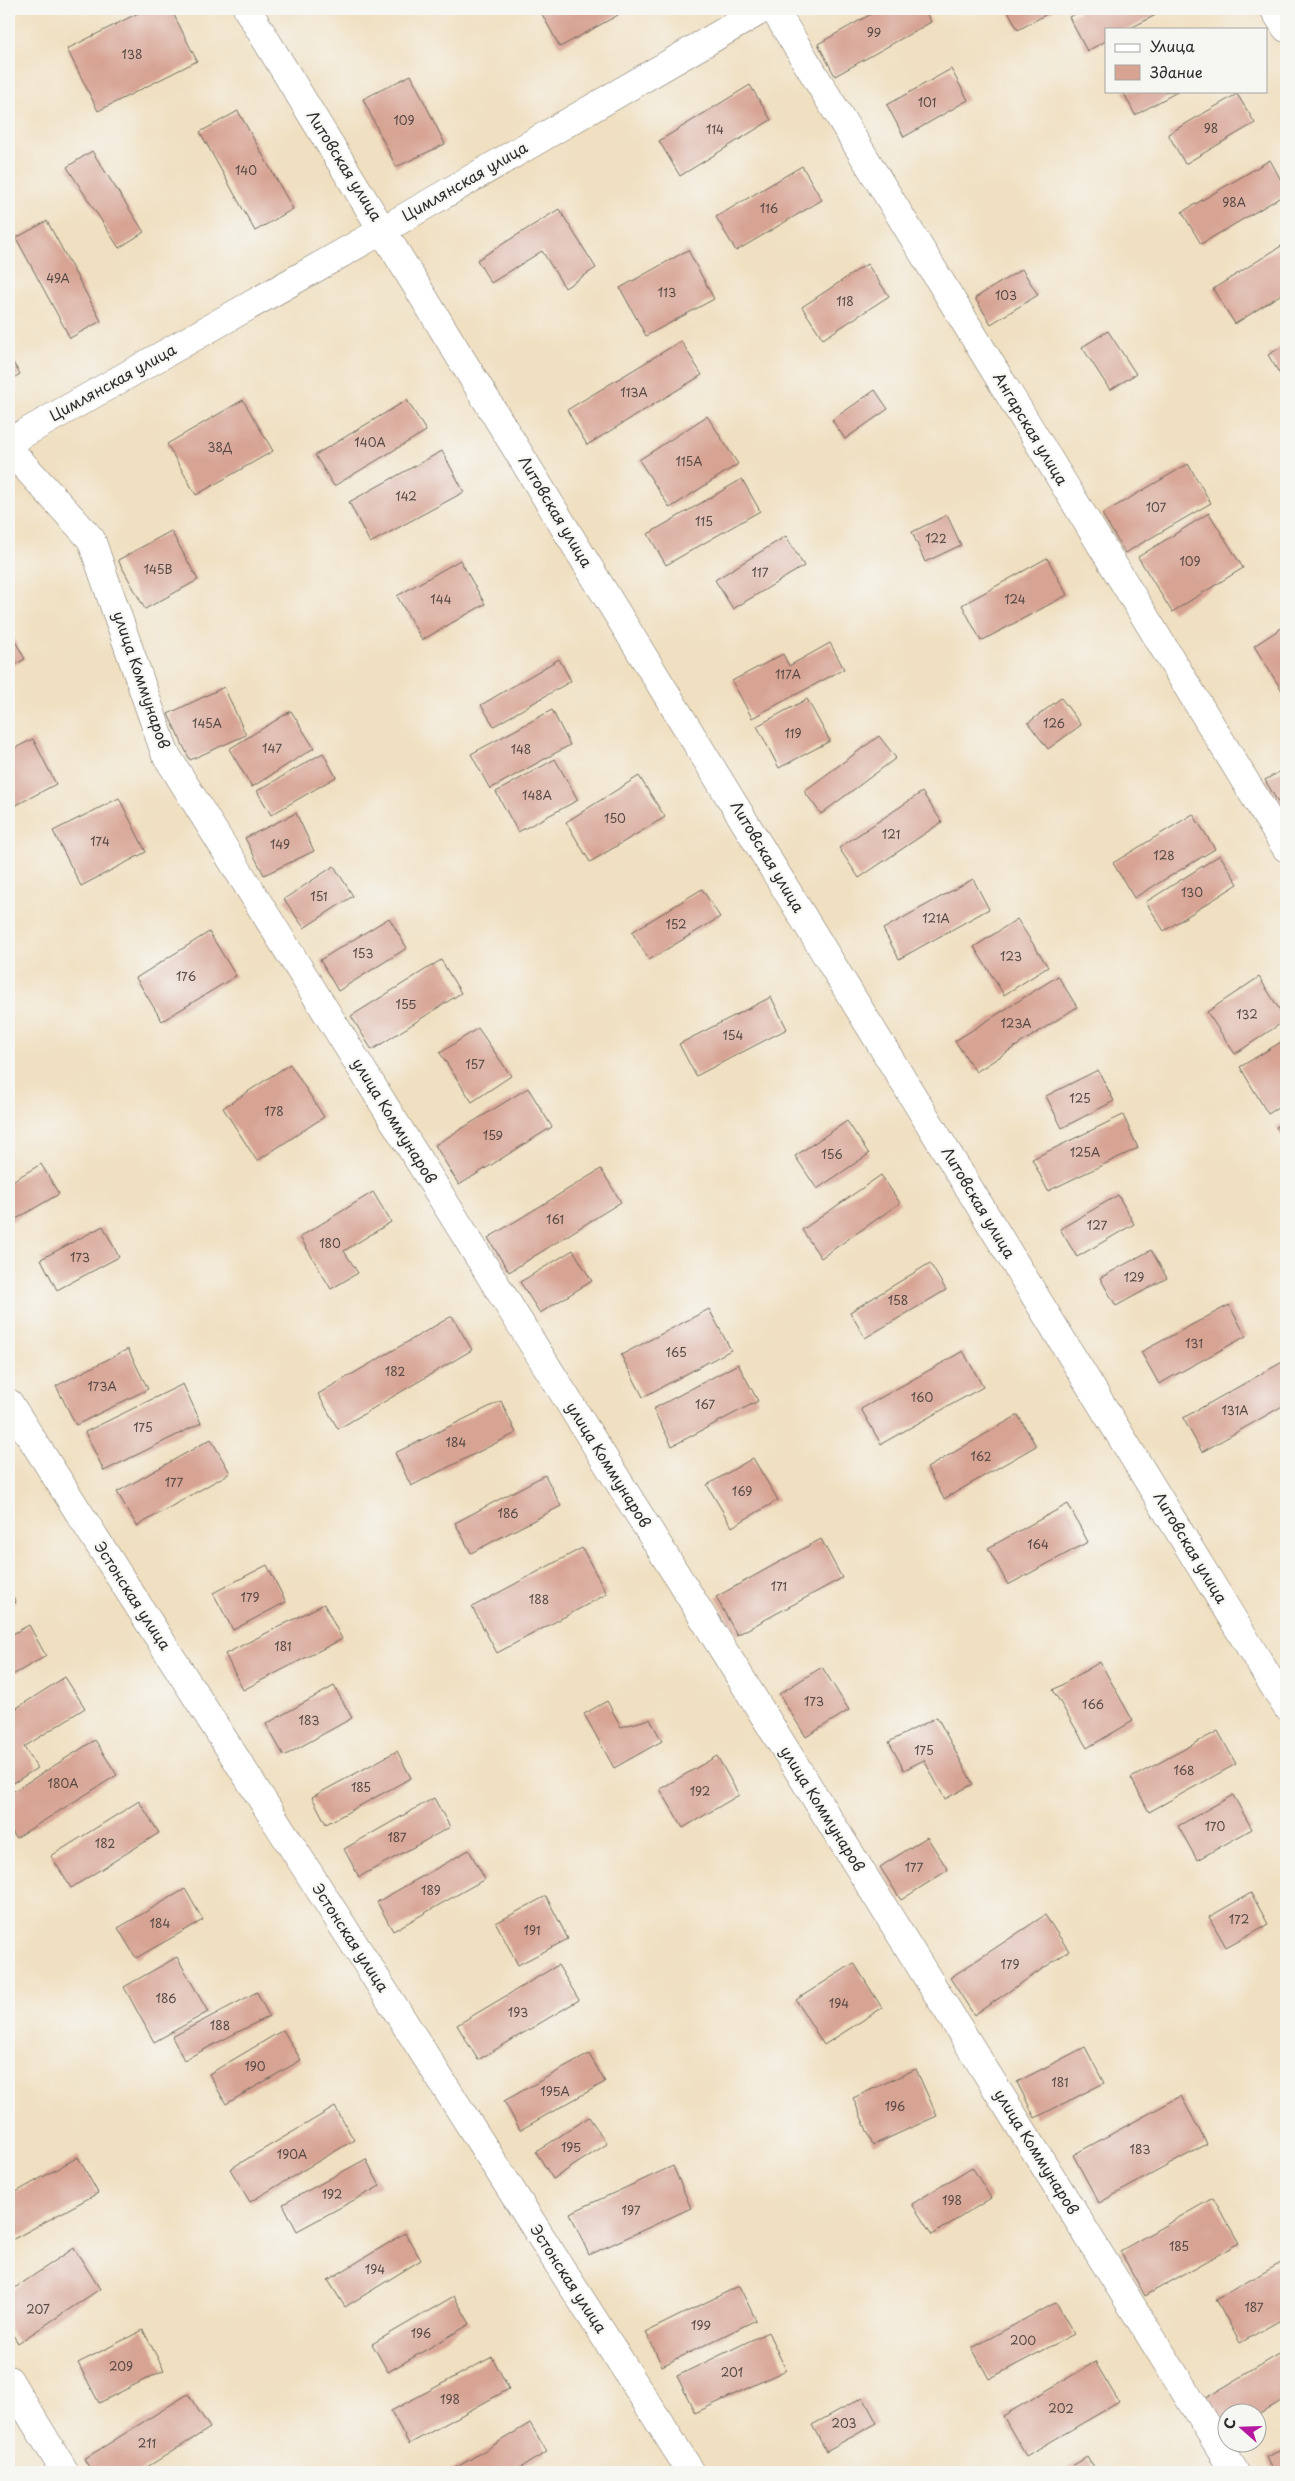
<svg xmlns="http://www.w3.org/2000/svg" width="1295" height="2481" viewBox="0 0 1295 2481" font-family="'Playpen Sans',sans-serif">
  <rect width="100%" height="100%" fill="#f6f6f2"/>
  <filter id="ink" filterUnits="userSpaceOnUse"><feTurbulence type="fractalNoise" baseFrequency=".02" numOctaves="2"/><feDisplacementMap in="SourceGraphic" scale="10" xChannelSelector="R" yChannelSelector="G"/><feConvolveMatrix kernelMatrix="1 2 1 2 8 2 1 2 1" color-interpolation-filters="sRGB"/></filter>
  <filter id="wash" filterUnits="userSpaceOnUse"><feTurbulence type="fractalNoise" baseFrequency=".0096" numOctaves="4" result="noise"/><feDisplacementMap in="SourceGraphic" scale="20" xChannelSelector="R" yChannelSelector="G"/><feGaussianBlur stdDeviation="1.12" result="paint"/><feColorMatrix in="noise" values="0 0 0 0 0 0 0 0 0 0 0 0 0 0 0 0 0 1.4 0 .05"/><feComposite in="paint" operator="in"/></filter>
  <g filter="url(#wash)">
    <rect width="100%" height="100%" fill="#f0dfc0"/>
    <g id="blocks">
      <g fill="#d7a393">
        <polygon points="146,9 171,9 197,61 98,111 67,49"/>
        <polygon points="539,9 615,9 618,15 560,47"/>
        <polygon points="880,9 924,9 931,22 835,76 818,44"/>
        <polygon points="1007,9 1056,9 1018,30"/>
        <polygon points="1085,9 1167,9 1129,29 1106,29 1106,41 1087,51 1069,17"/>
        <polygon points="951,69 968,100 904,137 887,105"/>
        <polygon points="411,75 445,144 396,167 363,99"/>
        <polygon points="750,85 771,120 680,176 659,141"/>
        <polygon points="1123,91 1179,91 1135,115"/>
        <polygon points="1237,94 1255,123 1185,164 1168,134"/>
        <polygon points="238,111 293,209 255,231 200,132"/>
        <polygon points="92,151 144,232 119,248 67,167"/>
        <polygon points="1270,160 1286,189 1286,194 1201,244 1182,212"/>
        <polygon points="802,166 822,200 736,251 716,217"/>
        <polygon points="559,209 596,268 565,288 542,251 491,283 477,260"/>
        <polygon points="47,221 101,321 70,338 16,238"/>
        <polygon points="1286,243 1286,291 1235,324 1213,289"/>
        <polygon points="688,250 714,299 646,336 620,288"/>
        <polygon points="867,264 889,296 823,339 802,307"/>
        <polygon points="1022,269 1038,295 991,324 975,298"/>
        <polygon points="1108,331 1136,374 1110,390 1082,347"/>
        <polygon points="681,341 702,375 587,445 567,410"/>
        <polygon points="1286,344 1286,384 1268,355"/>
        <polygon points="9,356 20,374 9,381"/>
        <polygon points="875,390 888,409 845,439 832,420"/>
        <polygon points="243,400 273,451 196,495 167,444"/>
        <polygon points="407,400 426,431 334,486 315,455"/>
        <polygon points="707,416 738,464 670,508 639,460"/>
        <polygon points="442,451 464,492 370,543 349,502"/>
        <polygon points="1188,464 1211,503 1125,553 1102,514"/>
        <polygon points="742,479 760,511 666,565 648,534"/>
        <polygon points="1209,513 1243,568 1172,612 1138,557"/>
        <polygon points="947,515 961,545 925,562 912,532"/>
        <polygon points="171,531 198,580 145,609 118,560"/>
        <polygon points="786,536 804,566 733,609 715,580"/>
        <polygon points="1047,558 1067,595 981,641 962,605"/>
        <polygon points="460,560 485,604 422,640 397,596"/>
        <polygon points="1286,625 1286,697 1254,646"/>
        <polygon points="9,630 25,659 9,668"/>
        <polygon points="830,643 844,669 752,718 732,681 783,654 789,666"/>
        <polygon points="559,659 571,681 494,726 481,705"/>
        <polygon points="224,687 246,735 190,760 168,714"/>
        <polygon points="1061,698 1081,725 1048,749 1028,723"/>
        <polygon points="807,699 830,741 779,768 757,726"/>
        <polygon points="552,710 570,745 490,789 471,754"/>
        <polygon points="291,711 314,748 252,787 229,749"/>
        <polygon points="879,736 896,758 821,814 804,791"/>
        <polygon points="33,739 56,784 9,809 9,751"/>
        <polygon points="323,753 336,777 271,815 257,791"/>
        <polygon points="555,759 578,800 518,832 496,792"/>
        <polygon points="1286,768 1286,816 1265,780"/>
        <polygon points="639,776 665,817 590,862 566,822"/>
        <polygon points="922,792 942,822 859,878 839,848"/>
        <polygon points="119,798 146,852 81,886 53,831"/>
        <polygon points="296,813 314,851 264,875 245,838"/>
        <polygon points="1193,814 1215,849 1134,898 1113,863"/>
        <polygon points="1220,855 1238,884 1164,931 1146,902"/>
        <polygon points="334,866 353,896 304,928 284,899"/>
        <polygon points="973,879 989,909 899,959 883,929"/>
        <polygon points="702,889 720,917 649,960 632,932"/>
        <polygon points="389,918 407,948 338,991 320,960"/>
        <polygon points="1017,919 1048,967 1004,995 974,947"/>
        <polygon points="209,932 236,976 162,1021 136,978"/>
        <polygon points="441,960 461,993 372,1050 351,1016"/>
        <polygon points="1058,976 1077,1007 976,1072 955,1041"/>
        <polygon points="1259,977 1286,1020 1235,1054 1207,1012"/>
        <polygon points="771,997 787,1029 696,1076 679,1044"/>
        <polygon points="478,1028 511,1076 472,1102 440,1053"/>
        <polygon points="1286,1039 1286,1103 1268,1114 1240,1067"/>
        <polygon points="290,1064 324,1117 257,1161 223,1108"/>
        <polygon points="1098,1070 1114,1101 1062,1128 1046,1096"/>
        <polygon points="528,1088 552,1127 459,1185 435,1145"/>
        <polygon points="1123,1115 1138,1148 1048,1191 1032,1159"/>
        <polygon points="847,1121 869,1154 817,1189 795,1156"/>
        <polygon points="1286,1121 1286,1143 1276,1127"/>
        <polygon points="41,1164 59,1194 9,1223 9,1183"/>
        <polygon points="601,1169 621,1202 509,1272 488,1238"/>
        <polygon points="881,1175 900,1203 821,1258 802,1230"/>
        <polygon points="373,1192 391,1222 344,1251 358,1273 331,1289 300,1237"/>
        <polygon points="1118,1195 1134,1224 1077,1257 1060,1229"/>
        <polygon points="103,1226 119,1257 57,1290 41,1259"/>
        <polygon points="573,1250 592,1281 540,1313 520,1282"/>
        <polygon points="1151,1250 1167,1278 1116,1306 1100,1278"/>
        <polygon points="930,1263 946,1290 865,1338 850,1312"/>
        <polygon points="1229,1305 1246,1336 1159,1384 1141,1352"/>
        <polygon points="709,1309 731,1350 643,1397 621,1355"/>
        <polygon points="452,1316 472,1350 338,1429 318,1394"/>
        <polygon points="128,1349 148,1389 76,1425 56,1386"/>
        <polygon points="963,1351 983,1387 881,1444 861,1409"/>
        <polygon points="1286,1360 1286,1404 1202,1452 1183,1418"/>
        <polygon points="738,1364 758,1401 672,1446 653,1409"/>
        <polygon points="183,1384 201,1423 104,1471 85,1432"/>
        <polygon points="501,1401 516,1433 411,1486 395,1453"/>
        <polygon points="1018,1415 1036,1446 944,1499 927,1468"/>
        <polygon points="211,1439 230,1473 137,1526 117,1492"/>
        <polygon points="753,1458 778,1500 732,1527 707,1485"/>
        <polygon points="545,1475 561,1506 471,1553 455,1523"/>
        <polygon points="1068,1504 1088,1542 1008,1585 988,1548"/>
        <polygon points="821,1539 842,1578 737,1635 716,1597"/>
        <polygon points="582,1548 607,1594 497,1653 472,1607"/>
        <polygon points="267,1565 286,1602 233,1630 213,1593"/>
        <polygon points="9,1590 16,1602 9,1606"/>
        <polygon points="324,1604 342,1639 243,1690 225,1654"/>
        <polygon points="29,1625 46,1656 9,1677 9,1636"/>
        <polygon points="1100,1662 1133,1721 1087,1748 1053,1690"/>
        <polygon points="822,1667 849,1710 806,1737 779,1694"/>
        <polygon points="65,1677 85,1708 24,1747 37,1768 9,1786 9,1713"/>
        <polygon points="334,1686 352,1718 284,1756 266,1724"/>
        <polygon points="607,1701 621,1727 650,1719 662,1741 614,1768 584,1714"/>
        <polygon points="937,1717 973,1784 945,1799 924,1760 904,1770 889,1742"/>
        <polygon points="1218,1731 1236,1764 1149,1812 1131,1778"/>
        <polygon points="95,1740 117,1775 16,1838 9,1827 9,1794"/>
        <polygon points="397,1751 411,1778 326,1824 312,1797"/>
        <polygon points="717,1756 739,1795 683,1828 660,1789"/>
        <polygon points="1233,1795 1252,1829 1197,1860 1178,1826"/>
        <polygon points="434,1798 450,1827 359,1877 344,1849"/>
        <polygon points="139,1801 159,1833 71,1888 51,1856"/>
        <polygon points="927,1837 948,1870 901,1900 880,1867"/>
        <polygon points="469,1850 485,1879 393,1931 377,1902"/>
        <polygon points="185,1889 203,1920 136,1958 118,1928"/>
        <polygon points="1251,1893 1268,1924 1226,1947 1209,1917"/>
        <polygon points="546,1896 568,1939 518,1965 496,1923"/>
        <polygon points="1045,1915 1069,1951 974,2015 950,1978"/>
        <polygon points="177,1957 208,2012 154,2042 124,1987"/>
        <polygon points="854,1963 882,2008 824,2045 796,2000"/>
        <polygon points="558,1965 579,2000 478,2060 457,2025"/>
        <polygon points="257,1992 269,2016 184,2060 172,2037"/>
        <polygon points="283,2030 301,2060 226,2104 209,2074"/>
        <polygon points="1085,2047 1104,2083 1035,2118 1017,2082"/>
        <polygon points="589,2054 605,2082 520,2130 504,2101"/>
        <polygon points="916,2069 937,2116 873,2145 853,2098"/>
        <polygon points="1181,2096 1207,2144 1099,2203 1073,2155"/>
        <polygon points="335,2107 354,2140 250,2202 230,2169"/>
        <polygon points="589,2117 607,2144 553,2179 536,2152"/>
        <polygon points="78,2157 98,2193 10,2241 9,2196"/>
        <polygon points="366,2159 380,2186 297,2231 283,2204"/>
        <polygon points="673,2166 691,2208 589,2255 570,2213"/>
        <polygon points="972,2167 991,2198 932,2235 912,2204"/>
        <polygon points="1213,2198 1239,2243 1145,2296 1120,2251"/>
        <polygon points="405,2233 421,2260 345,2307 328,2280"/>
        <polygon points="74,2248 100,2289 18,2343 9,2329 9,2292"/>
        <polygon points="1281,2263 1286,2272 1286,2317 1240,2343 1216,2299"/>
        <polygon points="739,2286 756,2320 662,2366 646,2332"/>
        <polygon points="454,2296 470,2324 388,2372 372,2344"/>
        <polygon points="1056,2302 1074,2334 989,2379 972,2348"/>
        <polygon points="143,2330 164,2370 99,2403 78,2363"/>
        <polygon points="768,2332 786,2370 695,2413 677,2376"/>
        <polygon points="1286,2350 1286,2398 1258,2415 1258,2414 1228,2414 1228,2434 1225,2435 1204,2399"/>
        <polygon points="492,2357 509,2389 409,2444 391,2411"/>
        <polygon points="1095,2362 1119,2402 1026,2456 1003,2416"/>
        <polygon points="188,2394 210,2428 139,2472 92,2472 84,2459"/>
        <polygon points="863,2397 877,2423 826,2451 812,2425"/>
        <polygon points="530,2423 547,2452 513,2472 449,2472"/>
        <polygon points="1286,2448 1286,2472 1273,2472 1266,2457"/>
        <polygon points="1087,2457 1096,2472 1062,2472"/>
      </g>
    </g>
  </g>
  <g filter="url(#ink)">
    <use href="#blocks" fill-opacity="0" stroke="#706a5f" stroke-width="1"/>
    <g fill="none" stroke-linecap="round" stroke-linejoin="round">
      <g stroke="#706a5f" stroke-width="29">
        <g id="minor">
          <polyline points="247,9 1286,1706"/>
          <polyline points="774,9 1286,848"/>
          <polyline points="1274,9 1286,28"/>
          <polyline points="9,442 383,230 763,9"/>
          <polyline points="9,449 91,539 165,753 1235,2472"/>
          <polyline points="9,1403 691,2472"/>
          <polyline points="9,2380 65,2472"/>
        </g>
      </g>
      <use href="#minor" stroke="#fff" stroke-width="28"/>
    </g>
  </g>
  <g text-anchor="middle" stroke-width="4.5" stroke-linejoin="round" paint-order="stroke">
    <g font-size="12" fill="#564945">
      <text x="874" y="37">99</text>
      <text x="132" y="59">138</text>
      <text x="927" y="107">101</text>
      <text x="404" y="125">109</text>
      <text x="1211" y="133">98</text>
      <text x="715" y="134">114</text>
      <text x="246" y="175">140</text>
      <text x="1234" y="207">98А</text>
      <text x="769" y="213">116</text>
      <text x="58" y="283">49А</text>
      <text x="667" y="297">113</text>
      <text x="1006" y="300">103</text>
      <text x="845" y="306">118</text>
      <text x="634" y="397">113А</text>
      <text x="370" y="447">140А</text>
      <text x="220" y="452">38Д</text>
      <text x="689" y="466">115А</text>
      <text x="406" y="501">142</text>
      <text x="1156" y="512">107</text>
      <text x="704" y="526">115</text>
      <text x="936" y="543">122</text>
      <text x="1190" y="566">109</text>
      <text x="158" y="574">145В</text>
      <text x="760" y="577">117</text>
      <text x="441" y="604">144</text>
      <text x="1015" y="604">124</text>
      <text x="788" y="679">117А</text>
      <text x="207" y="728">145А</text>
      <text x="1054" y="728">126</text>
      <text x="793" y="738">119</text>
      <text x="272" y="753">147</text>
      <text x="521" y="754">148</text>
      <text x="537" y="800">148А</text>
      <text x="615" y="823">150</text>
      <text x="891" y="839">121</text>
      <text x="100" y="846">174</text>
      <text x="280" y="849">149</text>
      <text x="1164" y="860">128</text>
      <text x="1192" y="897">130</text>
      <text x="319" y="901">151</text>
      <text x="936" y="923">121А</text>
      <text x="676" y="929">152</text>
      <text x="363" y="958">153</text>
      <text x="1011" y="961">123</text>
      <text x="186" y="981">176</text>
      <text x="406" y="1009">155</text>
      <text x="1247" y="1019">132</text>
      <text x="1016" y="1028">123А</text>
      <text x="733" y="1040">154</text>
      <text x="475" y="1069">157</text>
      <text x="1080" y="1103">125</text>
      <text x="274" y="1116">178</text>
      <text x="493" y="1140">159</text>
      <text x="1085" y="1157">125А</text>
      <text x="832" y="1159">156</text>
      <text x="555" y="1224">161</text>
      <text x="1097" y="1230">127</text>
      <text x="330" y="1248">180</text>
      <text x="80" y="1262">173</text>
      <text x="1134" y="1282">129</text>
      <text x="898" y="1305">158</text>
      <text x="1194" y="1348">131</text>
      <text x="676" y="1357">165</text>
      <text x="395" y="1376">182</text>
      <text x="102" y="1391">173А</text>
      <text x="922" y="1402">160</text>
      <text x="705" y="1409">167</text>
      <text x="1235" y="1415">131А</text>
      <text x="143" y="1432">175</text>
      <text x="456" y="1447">184</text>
      <text x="981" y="1461">162</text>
      <text x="174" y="1487">177</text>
      <text x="742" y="1496">169</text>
      <text x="508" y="1518">186</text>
      <text x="1038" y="1549">164</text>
      <text x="779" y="1591">171</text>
      <text x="250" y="1602">179</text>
      <text x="539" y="1604">188</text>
      <text x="283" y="1651">181</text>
      <text x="814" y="1706">173</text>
      <text x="1093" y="1709">166</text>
      <text x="309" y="1725">183</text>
      <text x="924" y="1755">175</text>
      <text x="1184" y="1775">168</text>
      <text x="63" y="1788">180А</text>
      <text x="361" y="1792">185</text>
      <text x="700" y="1796">192</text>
      <text x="1215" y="1831">170</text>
      <text x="397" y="1842">187</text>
      <text x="105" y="1848">182</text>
      <text x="914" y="1872">177</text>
      <text x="431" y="1895">189</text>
      <text x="1239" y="1924">172</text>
      <text x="160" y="1928">184</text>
      <text x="532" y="1935">191</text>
      <text x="1010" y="1969">179</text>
      <text x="166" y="2003">186</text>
      <text x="839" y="2008">194</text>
      <text x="518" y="2017">193</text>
      <text x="220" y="2030">188</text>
      <text x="255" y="2071">190</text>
      <text x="1060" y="2087">181</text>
      <text x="555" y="2096">195А</text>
      <text x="895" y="2111">196</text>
      <text x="571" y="2152">195</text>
      <text x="1140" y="2154">183</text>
      <text x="292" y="2159">190А</text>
      <text x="332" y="2199">192</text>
      <text x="952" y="2205">198</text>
      <text x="631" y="2215">197</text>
      <text x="1179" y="2251">185</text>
      <text x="375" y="2274">194</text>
      <text x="1254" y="2312">187</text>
      <text x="38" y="2314">207</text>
      <text x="701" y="2330">199</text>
      <text x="421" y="2338">196</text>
      <text x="1023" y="2345">200</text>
      <text x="121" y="2371">209</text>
      <text x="732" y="2377">201</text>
      <text x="450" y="2404">198</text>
      <text x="1061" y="2413">202</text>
      <text x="844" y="2428">203</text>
      <text x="147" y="2448">211</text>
    </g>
    <g font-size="15" fill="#2b2b2b" stroke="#f6f6f2">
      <text transform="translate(344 166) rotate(58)" y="5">Литовская улица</text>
      <text transform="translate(465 182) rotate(-30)" y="5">Цимлянская улица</text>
      <text transform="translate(113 383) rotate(-29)" y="5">Цимлянская улица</text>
      <text transform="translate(1030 429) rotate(59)" y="5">Ангарская улица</text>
      <text transform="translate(555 512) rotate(59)" y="5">Литовская улица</text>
      <text transform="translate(141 680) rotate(71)" y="5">улица Коммунаров</text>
      <text transform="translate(767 857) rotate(59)" y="5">Литовская улица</text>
      <text transform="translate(394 1121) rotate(58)" y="5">улица Коммунаров</text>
      <text transform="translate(978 1203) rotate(59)" y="5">Литовская улица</text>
      <text transform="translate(608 1465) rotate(58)" y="5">улица Коммунаров</text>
      <text transform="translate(1190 1548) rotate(59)" y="5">Литовская улица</text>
      <text transform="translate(132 1596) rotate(57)" y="5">Эстонская улица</text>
      <text transform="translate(822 1809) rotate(58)" y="5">улица Коммунаров</text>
      <text transform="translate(350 1938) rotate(57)" y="5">Эстонская улица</text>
      <text transform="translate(1036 2152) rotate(58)" y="5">улица Коммунаров</text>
      <text transform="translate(568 2279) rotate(57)" y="5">Эстонская улица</text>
    </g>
  </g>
  <rect width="1295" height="2481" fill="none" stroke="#f6f6f2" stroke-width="30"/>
  <rect x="1105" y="28" width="162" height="65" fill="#f6f6f2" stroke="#a5a5a2"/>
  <rect x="1115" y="44" width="25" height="8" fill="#ffffff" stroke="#a5a5a2"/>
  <text x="1150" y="52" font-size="15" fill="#2b2b2b">Улица</text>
  <rect x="1115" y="65" width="25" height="15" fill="#d7a393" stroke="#a5a5a2"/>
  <text x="1150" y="78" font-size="15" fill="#2b2b2b">Здание</text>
  <g transform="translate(1242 2428) rotate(290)"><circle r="24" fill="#f6f6f2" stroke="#a5a5a2"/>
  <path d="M0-4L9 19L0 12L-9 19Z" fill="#b5179e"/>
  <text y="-8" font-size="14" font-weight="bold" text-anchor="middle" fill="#2b2b2b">С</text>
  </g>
</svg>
